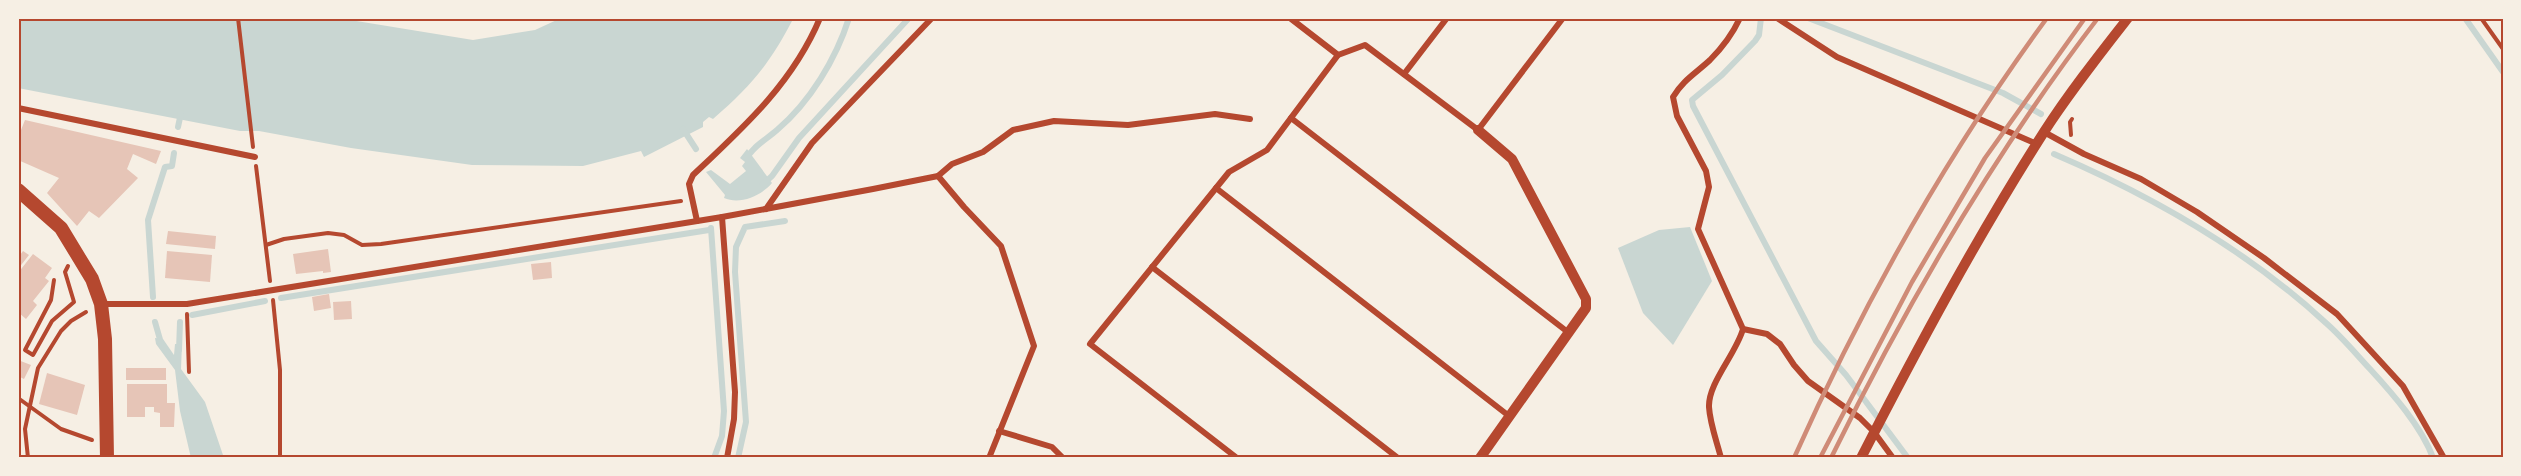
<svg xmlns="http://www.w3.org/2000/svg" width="2521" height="476" viewBox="0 0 2521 476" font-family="'Archivo Narrow',sans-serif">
  <rect width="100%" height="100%" fill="#f6efe4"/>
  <g fill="#c9d6d2">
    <path d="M18 18H338L473 40 535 30 561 18H790L792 21C769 65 750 87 713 119L709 117 703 122V127L644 157 641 151 583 166 472 165 351 148 259 131H240L18 88Z"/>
    <path d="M747 149 772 183C761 196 740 205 724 198L725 195 706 172 711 170 730 184 746 171 742 166 745 162 740 158Z"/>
    <polygon points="1690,227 1712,281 1673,345 1643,313 1618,248 1659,230"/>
    <polygon points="155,338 163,339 174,355 175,344 182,344 181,369 205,402 224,458 191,458 180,411 175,370 156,344"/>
  </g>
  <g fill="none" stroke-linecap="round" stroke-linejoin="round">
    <g stroke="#c9d6d2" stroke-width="6">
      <polyline points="1761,18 1759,35 1755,41 1722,75 1692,100 1693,106 1816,341 1846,375 1908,458"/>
      <polyline points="1808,18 2003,93 2041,114"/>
      <polyline points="2465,18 2503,72"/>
      <polyline points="178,127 181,113"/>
      <polyline points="683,129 696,149"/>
      <path d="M2054 154C2152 196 2247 250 2326 323 2342 337 2356 354 2370 369 2392 393 2422 427 2433 458"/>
      <path d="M747 158C753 146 767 139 777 130 810 102 836 59 849 18"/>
      <polyline points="763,184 772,176 799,138 909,18"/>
      <polyline points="711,228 724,411 722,436 714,458"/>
      <polyline points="153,297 148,220 165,167 172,166 174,153"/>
      <polyline points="281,298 709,230"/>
      <polyline points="192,315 265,301"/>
      <polyline points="155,322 161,343"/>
      <polyline points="179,350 180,322"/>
      <polyline points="738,458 746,422 735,272 736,247 745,227 785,221"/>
    </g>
  </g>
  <g fill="#e6c5b7">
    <polygon points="25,120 161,151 156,164 133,154 127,169 138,178 99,218 89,211 77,226 47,193 59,178 18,160 18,129 21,130"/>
    <polygon points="168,231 216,236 215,249 166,244"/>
    <polygon points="328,249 331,272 323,273 323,271 296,274 293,254"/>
    <polygon points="23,251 29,255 18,269 18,254 20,255"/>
    <polygon points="167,251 212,255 210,282 165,278"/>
    <polygon points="33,254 52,268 45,278 49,281 33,301 37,305 26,319 18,312 18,273"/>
    <polygon points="551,262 552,278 533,280 531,264"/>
    <polygon points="329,294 331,308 314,311 312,297"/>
    <polygon points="351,301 352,319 334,320 333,302"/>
    <polygon points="18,360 31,365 24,379 18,376"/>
    <rect x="126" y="368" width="40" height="12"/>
    <polygon points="47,373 85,385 77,415 39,404"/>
    <polygon points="127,384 167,384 167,403 175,403 174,427 160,427 160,413 154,412 154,407 145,407 145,417 127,417"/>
  </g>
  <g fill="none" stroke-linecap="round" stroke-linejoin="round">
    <g stroke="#b5482f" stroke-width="4">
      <polyline points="238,18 253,147"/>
      <polyline points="2481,18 2503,49"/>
      <polyline points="2071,135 2070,122 2072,119"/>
      <polyline points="256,166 270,281"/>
      <polyline points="266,245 284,239 328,233 344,235 362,245 381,244 681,201"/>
      <polyline points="54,280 51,300 25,350 33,355 52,321 74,302 65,272 68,266"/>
      <polyline points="273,300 280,370 280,458"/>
      <polyline points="187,314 189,372"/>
      <polyline points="18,398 61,429 92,440"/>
      <polyline points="28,458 25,429 38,368 61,331 71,321 86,312"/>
    </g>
    <g stroke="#b5482f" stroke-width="6">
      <polyline points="1290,18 1338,55"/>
      <polyline points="1777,18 1837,57 2037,144"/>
      <polyline points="1404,74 1447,18"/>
      <polyline points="18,108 255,157"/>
      <polyline points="1291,118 1569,333"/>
      <polyline points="2044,132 2084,154 2141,179 2197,212 2264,258 2337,314 2403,386 2444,458"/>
      <polyline points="938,176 964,207 1001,246 1034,346 989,458"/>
      <polyline points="1216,188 1509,416"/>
      <polyline points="766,209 812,143 932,18"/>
      <polyline points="722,217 735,392 734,419 727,458"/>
      <path d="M697 221 689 184 693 175C743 128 793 83 820 18"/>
      <polyline points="1152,267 1398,458"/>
      <polyline points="101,304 187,304 722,217 873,189 938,176 952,164 983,152 1013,130 1054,121 1128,125 1215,114 1250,119"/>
      <polyline points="1743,329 1767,334 1780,344 1794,365 1808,381 1860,418 1874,432 1893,458"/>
      <polyline points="999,431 1052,447 1063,458"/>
      <polyline points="1237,458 1090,344 1229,172 1267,150 1338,55 1365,45 1478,130 1563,18"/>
      <path d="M1721 458C1717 442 1710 424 1709 407 1708 383 1736 354 1743 329L1698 229 1709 187 1706 171 1677 116 1673 97C1683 80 1696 73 1710 60 1723 47 1732 35 1740 18"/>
    </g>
    <g stroke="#b5482f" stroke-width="10">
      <polyline points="1478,130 1512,159 1586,299 1586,308 1480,458"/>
      <path d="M1861 458C1918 347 1977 237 2044 132 2069 93 2099 55 2128 18"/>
    </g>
    <polyline stroke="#b5482f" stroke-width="14" points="18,190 61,228 92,279 101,304 105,339 107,458"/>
    <g stroke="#cf8b77" stroke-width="4.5">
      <path d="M1794 458C1863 304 1947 154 2047 18"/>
      <polyline points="1820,458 1912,282 1985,158 2085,18"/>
      <path d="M1831 458C1907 303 1993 155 2098 18"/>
    </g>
  </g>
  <rect width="2521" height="476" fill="none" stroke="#f6efe4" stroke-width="39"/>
  <rect x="20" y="20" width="2482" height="436" fill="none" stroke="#b5482f" stroke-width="2"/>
</svg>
